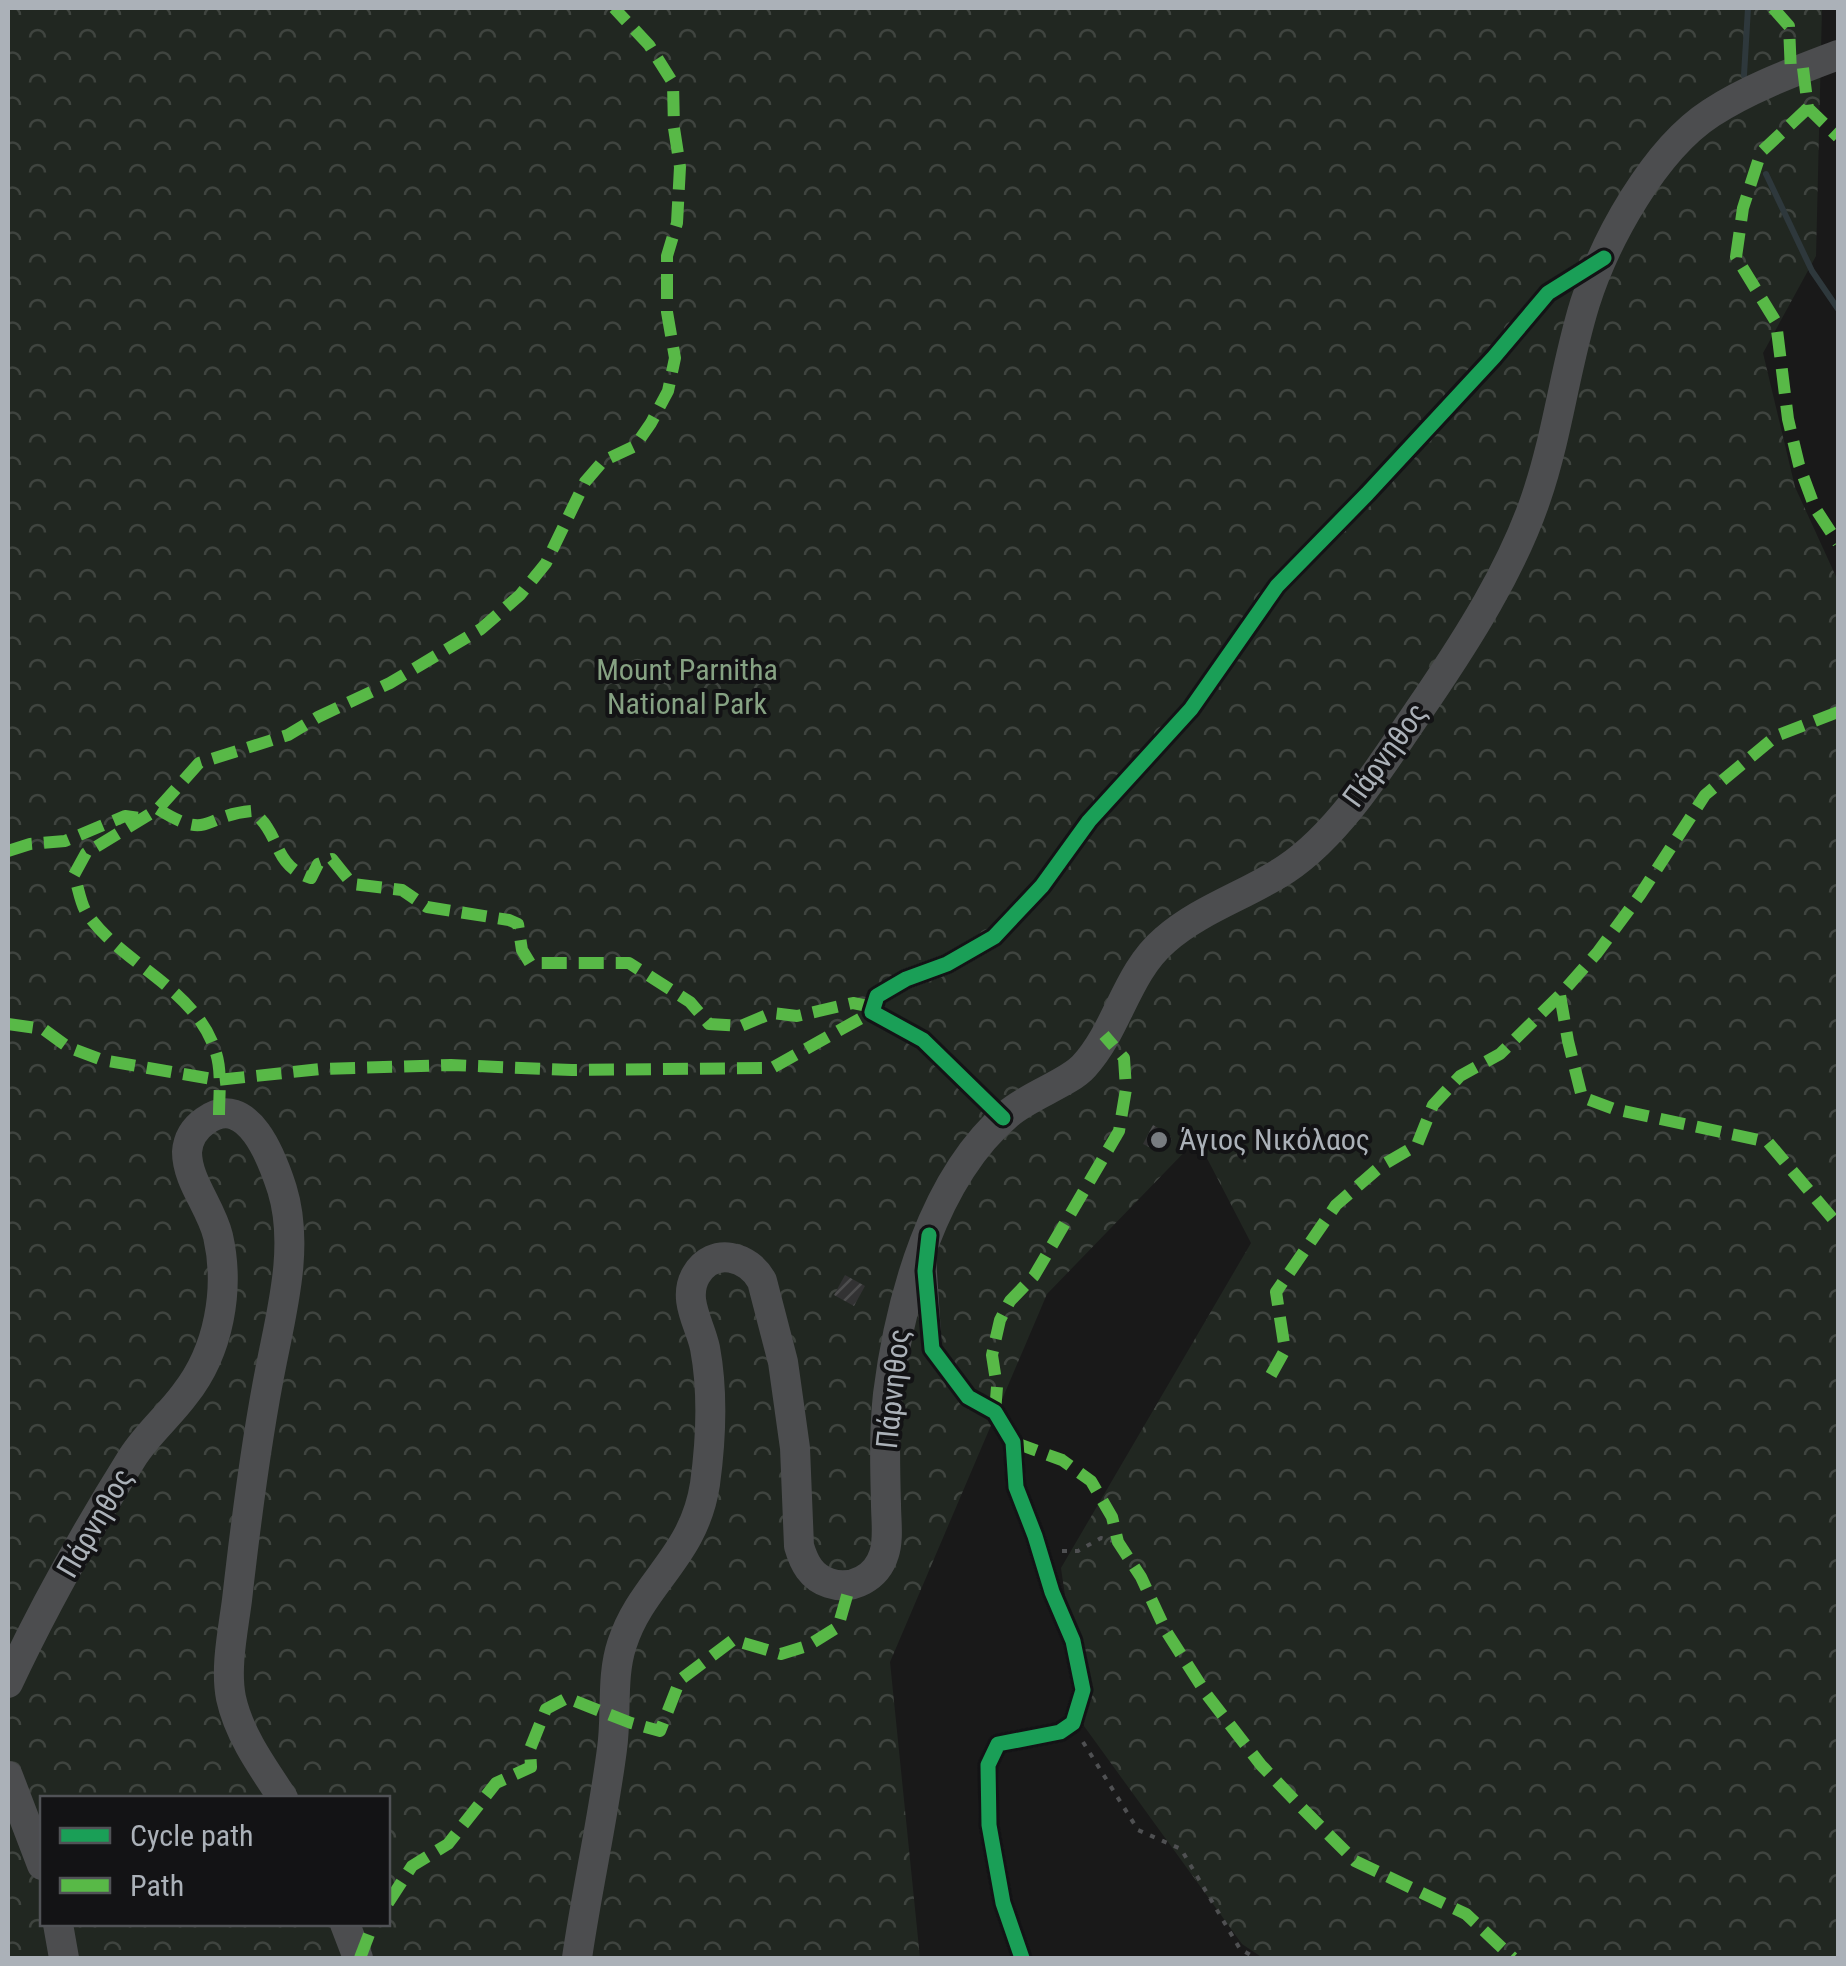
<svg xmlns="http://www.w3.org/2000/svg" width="1846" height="1966" viewBox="0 0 1846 1966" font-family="'Roboto Condensed',sans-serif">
  <defs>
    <pattern id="forest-crowns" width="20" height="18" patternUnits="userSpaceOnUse" patternTransform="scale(2.5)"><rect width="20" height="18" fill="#212721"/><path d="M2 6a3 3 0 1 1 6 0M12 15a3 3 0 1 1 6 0" fill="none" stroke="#3f443f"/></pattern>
    <pattern id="building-hatch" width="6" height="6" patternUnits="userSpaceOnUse" patternTransform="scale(2.5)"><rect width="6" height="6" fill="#323233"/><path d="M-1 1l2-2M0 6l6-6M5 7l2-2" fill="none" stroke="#4d4d4e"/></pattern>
  </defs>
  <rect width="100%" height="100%" fill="#191919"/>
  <path fill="url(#forest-crowns)" fill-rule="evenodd" d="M8 8H1822L1816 256 1763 353 1795 487 1838 581V1958H1263L1242 1944 1084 1726 1061 1568 1251 1243 1197 1139 1047 1294 890 1662 920 1958H8ZM42 1798H388V1924H42Z"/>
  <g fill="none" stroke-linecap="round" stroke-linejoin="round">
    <g stroke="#2e383c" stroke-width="6">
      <polyline points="1744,75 1748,8"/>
      <polyline points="1766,174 1812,271 1838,309"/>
    </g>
  </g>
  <g fill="url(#building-hatch)">
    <polygon points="1153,1125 1168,1134 1159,1152 1143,1144"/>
    <polygon points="845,1275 865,1286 854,1306 834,1295"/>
  </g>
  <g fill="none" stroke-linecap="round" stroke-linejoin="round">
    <g stroke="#4f5052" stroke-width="4" stroke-dasharray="5 8" stroke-linecap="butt">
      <polyline points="1062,1551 1078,1551 1101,1538 1118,1542"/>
      <polyline points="1083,1742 1138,1830 1181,1849 1240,1949 1256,1958"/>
    </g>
    <g stroke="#4d4f51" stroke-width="20">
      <polyline points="1003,1118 923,1040 872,1012 877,996 906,979 947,964 994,937 1042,886 1089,821 1191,709 1277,586 1367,494 1494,357 1548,293 1602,259"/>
      <polyline points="926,1257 932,1349 968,1397 995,1412 1013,1442 1016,1487 1035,1536 1052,1592 1073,1641 1083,1690 1073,1723 1060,1732 998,1744 988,1765 989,1825 1003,1903 1022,1958"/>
    </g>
    <g stroke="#4c4d4f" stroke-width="30">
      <path d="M8 1683C44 1606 87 1530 132 1458 147 1434 169 1416 185 1394 219 1351 230 1289 218 1236 211 1207 187 1181 187 1152 188 1138 195 1128 205 1121 248 1090 273 1161 282 1189 299 1244 283 1306 272 1361 256 1440 246 1520 237 1600 233 1631 225 1668 231 1698 239 1735 263 1768 283 1798"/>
      <polyline points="8,1776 42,1865"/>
      <polyline points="58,1924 64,1958"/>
      <polyline points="345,1924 358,1958"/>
      <path d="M577 1958C587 1889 603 1819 612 1749 617 1714 611 1677 622 1644 642 1582 694 1557 705 1484 711 1440 713 1391 705 1348 700 1324 682 1299 696 1275 713 1246 749 1256 762 1281L783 1362 795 1448 799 1546C804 1563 811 1577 829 1583 853 1591 877 1577 884 1554 889 1539 886 1520 886 1504 885 1467 884 1431 888 1394 900 1299 933 1178 1008 1114 1030 1095 1069 1083 1084 1066 1118 1029 1126 973 1165 940 1200 909 1247 895 1286 869 1342 832 1388 755 1426 700 1468 638 1512 569 1536 498 1558 434 1565 367 1585 303 1605 240 1654 150 1711 113 1749 88 1796 71 1838 55"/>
    </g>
    <g stroke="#58b947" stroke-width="12" stroke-dasharray="25 12" stroke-linecap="butt">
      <polyline points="1773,8 1789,26 1791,73"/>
      <polyline points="1803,68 1808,108 1838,137"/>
      <polyline points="1808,108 1761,152 1743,208 1736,257 1776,322 1788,419 1799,465 1815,508 1838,543"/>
      <polyline points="1838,712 1776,736 1705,795 1640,895 1597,953 1560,995 1568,1041 1582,1097 1614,1109 1768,1142 1838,1225"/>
      <path d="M158 809C211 842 202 815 252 811 283 835 271 865 311 878L318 864 332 859 352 884 402 890 427 907 509 920 518 924 522 950 530 963H629L690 1002 709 1024 741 1026 772 1013 797 1016 853 1003 873 1007"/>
      <polyline points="8,851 30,844 65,841 125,816 140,818"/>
      <polyline points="8,1024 43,1029 68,1047 102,1060 218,1080 320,1069 451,1065 572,1070 772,1068 872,1012"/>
      <path d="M219 1115C219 1095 222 1072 216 1053 197 988 120 964 86 912 80 902 78 886 74 875L86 853 158 809 199 763 288 735 318 717 390 683 481 629 520 595 546 563 585 482 603 461 635 446 651 423 668 391 675 358 667 312V256L677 223 680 167 674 128 673 83 649 45 614 8"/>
      <polyline points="1271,1375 1285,1350 1276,1292 1336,1205 1381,1166 1417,1145 1433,1105 1460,1076 1500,1054 1560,995"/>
      <polyline points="995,1412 997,1387 992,1355 1000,1320 1010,1301 1034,1276 1119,1131 1126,1089 1124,1058 1104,1035"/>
      <polyline points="1013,1442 1062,1460 1091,1481 1112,1517 1118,1542 1141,1577 1166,1631 1207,1695 1261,1765 1303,1809 1355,1861 1466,1914 1513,1958"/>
      <polyline points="388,1903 412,1866 448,1844 496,1783 531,1767 530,1749 546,1709 567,1698 631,1723 660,1731 680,1680 733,1640 781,1654 807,1646 838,1627 850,1585"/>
      <polyline points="360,1958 373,1924"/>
    </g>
    <g stroke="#131315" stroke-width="21">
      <g id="cycleway">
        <polyline points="1003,1118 923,1040 872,1012 877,996 906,979 947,964 994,937 1042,886 1089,821 1191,709 1277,586 1367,494 1494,357 1548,293 1604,258"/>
        <polyline points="929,1235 925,1271 932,1349 968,1397 995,1412 1013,1442 1016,1487 1035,1536 1052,1592 1073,1641 1083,1690 1073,1723 1060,1732 998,1744 988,1765 989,1825 1003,1903 1022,1958"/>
      </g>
    </g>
    <use href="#cycleway" stroke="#1a9f57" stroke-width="15"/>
  </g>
  <circle fill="#787c80" stroke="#131315" stroke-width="4" cx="1159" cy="1140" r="10"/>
  <g text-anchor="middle" stroke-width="8" stroke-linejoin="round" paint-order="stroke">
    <g font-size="30" fill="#86a283" stroke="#131315">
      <text x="687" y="680">Mount Parnitha<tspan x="687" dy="34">National Park</tspan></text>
    </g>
    <g font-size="30" fill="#abb1b8" stroke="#131315">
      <text transform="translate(1385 755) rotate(-54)" y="10">Πάρνηθος</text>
      <text transform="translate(893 1389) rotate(-84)" y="10">Πάρνηθος</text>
      <text transform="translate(95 1523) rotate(-60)" y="10">Πάρνηθος</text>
    </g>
    <g font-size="30" fill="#abb1b8" stroke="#131315" text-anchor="start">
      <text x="1179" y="1150">Άγιος Νικόλαος</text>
    </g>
  </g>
  <rect width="1846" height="1966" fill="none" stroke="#abb1b8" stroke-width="20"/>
  <rect x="40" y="1796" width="350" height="130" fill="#131315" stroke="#505256" stroke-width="2.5"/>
  <rect x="60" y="1828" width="50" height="15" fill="#1a9f57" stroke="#505256" stroke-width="2.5"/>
  <text x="130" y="1846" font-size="30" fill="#abb1b8">Cycle path</text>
  <rect x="60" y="1878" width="50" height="15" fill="#58b947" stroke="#505256" stroke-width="2.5"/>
  <text x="130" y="1896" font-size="30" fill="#abb1b8">Path</text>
</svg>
